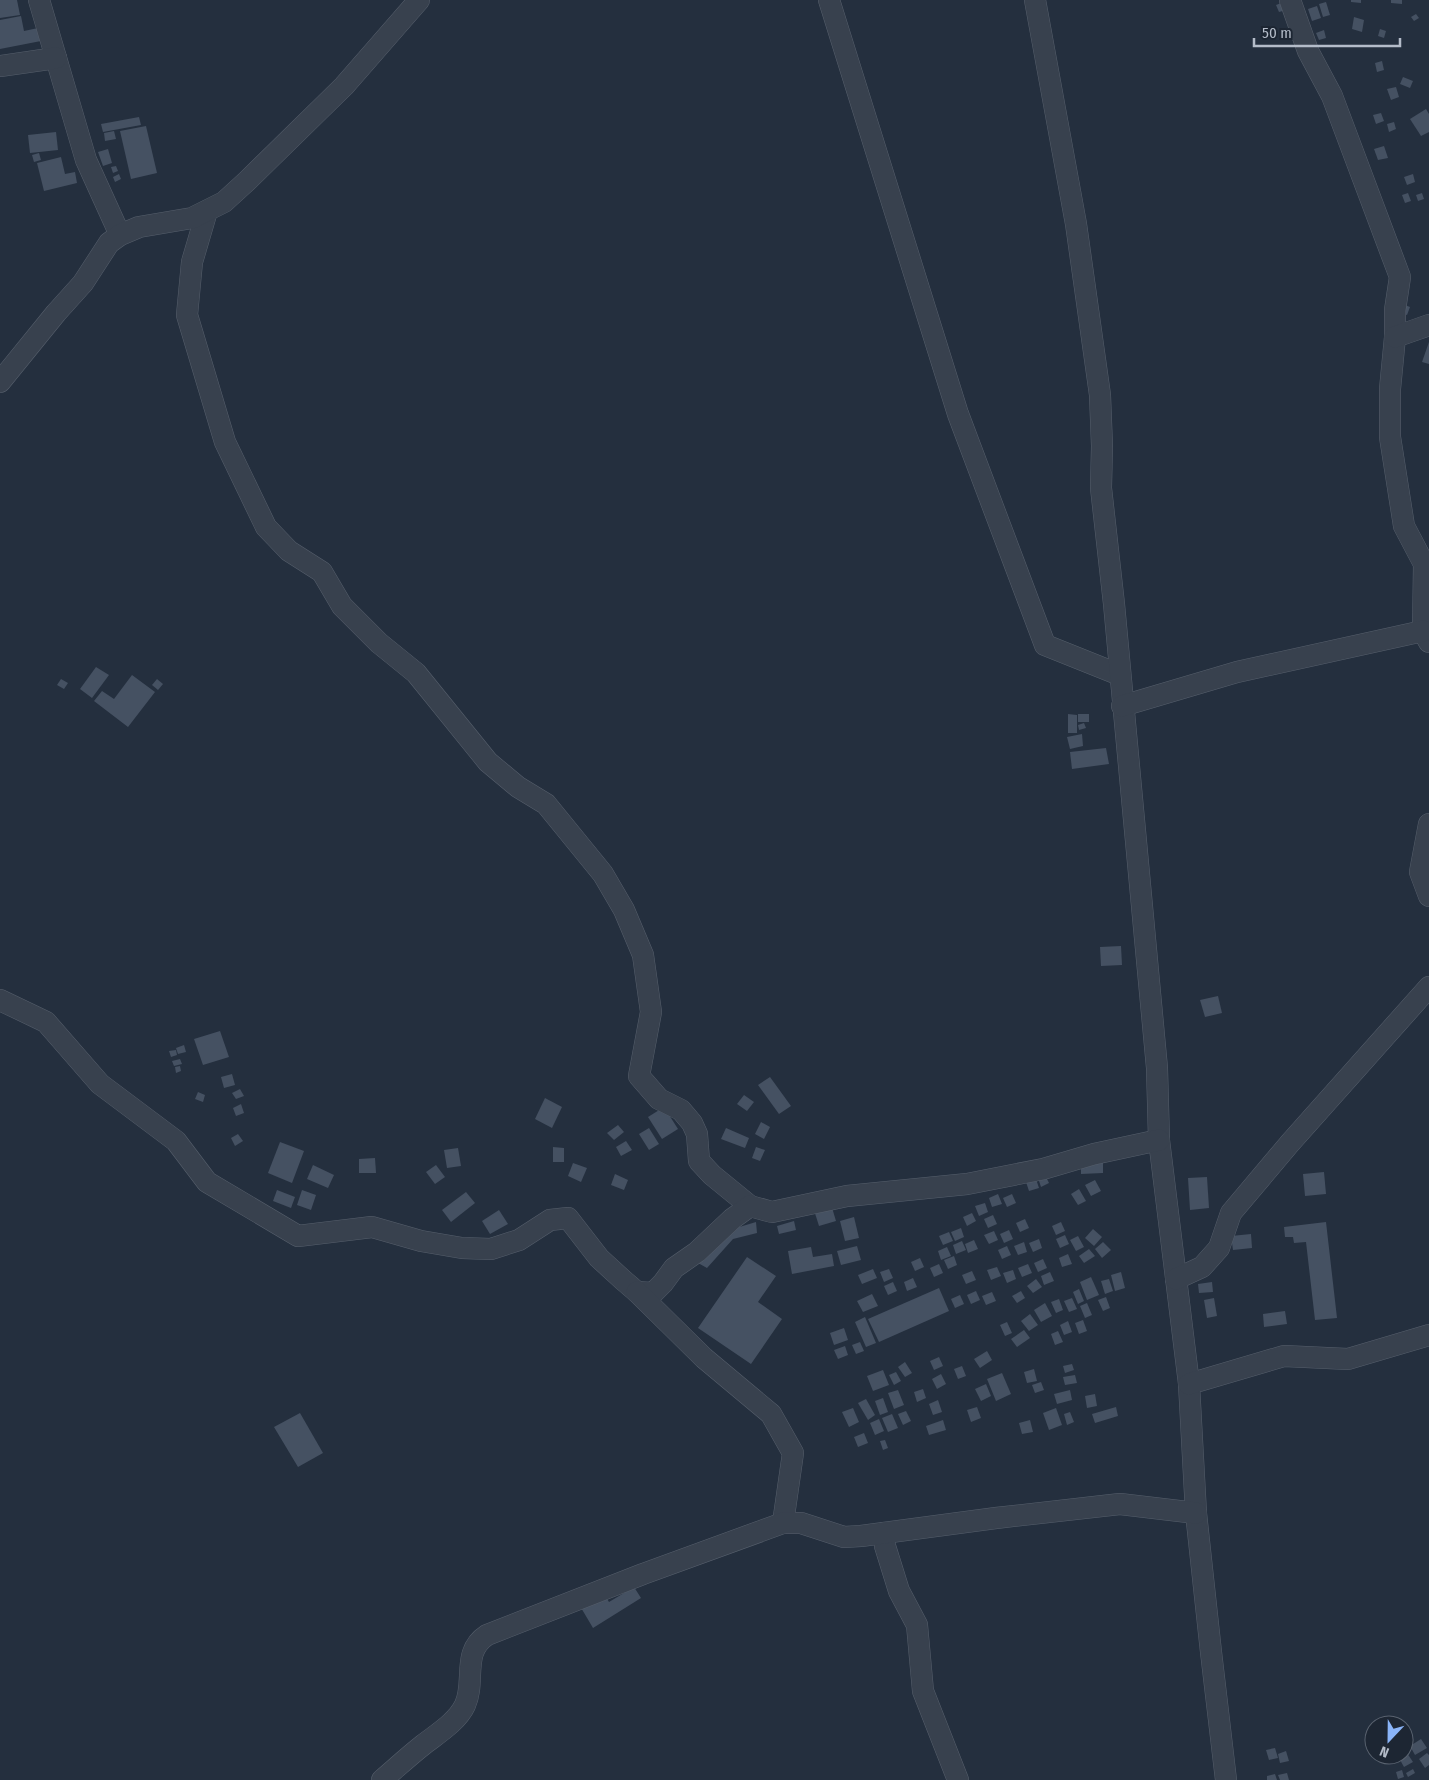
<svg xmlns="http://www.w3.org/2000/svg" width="1429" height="1780" viewBox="0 0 1429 1780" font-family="'Fira Sans Condensed',sans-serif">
  <rect width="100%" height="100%" fill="#242f3e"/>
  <g fill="#455162">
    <polygon points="0,0 17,0 20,15 0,18"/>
    <polygon points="1351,0 1361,0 1361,3 1351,2"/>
    <polygon points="1391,0 1402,0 1402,4 1391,3"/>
    <polygon points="1284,2 1286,10 1279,12 1276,5"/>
    <polygon points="1326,2 1330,15 1323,17 1319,4"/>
    <polygon points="1317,6 1321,18 1312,21 1308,9"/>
    <polygon points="1416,14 1419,18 1414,21 1411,17"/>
    <polygon points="21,16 24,31 38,28 41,41 0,49 0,20"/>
    <polygon points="1354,17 1364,20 1362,32 1352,29"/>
    <polygon points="1380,29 1386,31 1384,38 1378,36"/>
    <polygon points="1324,30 1326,38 1319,40 1316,33"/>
    <polygon points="1382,61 1384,70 1377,72 1375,63"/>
    <polygon points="1403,77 1413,81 1410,88 1400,84"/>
    <polygon points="1396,87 1399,97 1391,100 1387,89"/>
    <polygon points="1426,109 1429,114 1429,132 1421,136 1410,119"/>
    <polygon points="1381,113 1384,121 1376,124 1373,115"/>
    <polygon points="139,117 141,125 103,132 101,124"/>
    <polygon points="1394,122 1396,129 1389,132 1387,124"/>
    <polygon points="146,126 157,173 131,179 120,131"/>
    <polygon points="114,131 116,139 105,141 104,133"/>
    <polygon points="56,132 58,150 30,153 28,135"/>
    <polygon points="1384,146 1388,158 1378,160 1374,149"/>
    <polygon points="108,149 112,163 103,166 98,152"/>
    <polygon points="39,153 41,160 34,162 32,155"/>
    <polygon points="61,157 65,174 75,172 77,183 44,191 37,163"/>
    <polygon points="116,166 118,171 113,173 111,167"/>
    <polygon points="119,174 121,179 115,182 113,177"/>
    <polygon points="1413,174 1415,182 1407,185 1404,177"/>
    <polygon points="1408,193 1411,201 1405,203 1402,195"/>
    <polygon points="1422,193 1424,199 1418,201 1416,195"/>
    <polygon points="1400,303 1410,307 1407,315 1397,312"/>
    <polygon points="1429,342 1429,364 1422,362"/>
    <polygon points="96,667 109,675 92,698 80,689"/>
    <polygon points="132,675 155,692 128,727 94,701 102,691 114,699"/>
    <polygon points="61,679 68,683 64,689 57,685"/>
    <polygon points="157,679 163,684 158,690 152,685"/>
    <polygon points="1068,714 1077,715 1077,733 1068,733"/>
    <rect x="1078" y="714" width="11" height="8"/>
    <polygon points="1084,723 1086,728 1079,730 1078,725"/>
    <polygon points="1082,734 1083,746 1070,749 1067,737"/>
    <polygon points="1106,748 1109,764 1072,769 1070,752"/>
    <polygon points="1121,946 1122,965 1101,966 1100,947"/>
    <polygon points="1218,996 1222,1013 1205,1017 1200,1000"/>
    <polygon points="220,1031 229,1057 203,1065 194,1039"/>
    <polygon points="184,1045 186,1052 178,1054 176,1048"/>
    <polygon points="176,1050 177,1055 171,1057 169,1051"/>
    <polygon points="180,1059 182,1064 174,1066 172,1061"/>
    <polygon points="180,1066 181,1071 176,1073 175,1067"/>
    <polygon points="232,1074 235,1085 224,1088 221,1077"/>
    <polygon points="770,1077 791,1106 779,1114 758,1085"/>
    <polygon points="240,1089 244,1096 236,1099 232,1093"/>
    <polygon points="198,1092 205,1095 203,1102 195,1099"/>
    <polygon points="744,1095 754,1102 747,1111 737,1104"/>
    <polygon points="545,1098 562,1107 552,1128 535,1119"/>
    <polygon points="241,1104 244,1113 236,1116 233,1108"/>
    <polygon points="664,1107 678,1129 662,1139 648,1117"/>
    <polygon points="761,1122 770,1127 764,1139 755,1134"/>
    <polygon points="618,1125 624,1132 614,1140 607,1133"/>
    <polygon points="649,1128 659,1144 649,1150 639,1134"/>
    <polygon points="726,1128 749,1138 745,1148 721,1139"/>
    <polygon points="238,1134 243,1141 235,1146 231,1138"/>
    <polygon points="626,1141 632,1150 621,1156 616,1147"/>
    <polygon points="280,1142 304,1151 292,1183 268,1173"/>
    <polygon points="553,1147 564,1148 564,1162 553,1162"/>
    <polygon points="756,1147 765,1150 760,1161 752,1158"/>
    <polygon points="458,1148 461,1166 447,1168 444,1150"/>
    <polygon points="375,1158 376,1173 359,1173 359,1159"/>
    <polygon points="1103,1161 1103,1173 1081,1174 1081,1163"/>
    <polygon points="573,1163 587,1168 581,1182 568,1176"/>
    <polygon points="313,1165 334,1175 328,1188 307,1179"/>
    <polygon points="436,1165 445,1177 435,1184 426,1172"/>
    <polygon points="1324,1172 1326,1194 1305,1196 1303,1174"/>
    <polygon points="615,1174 628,1180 624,1190 611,1185"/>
    <polygon points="1045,1175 1049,1183 1041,1187 1038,1178"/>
    <polygon points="1207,1177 1209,1208 1190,1210 1188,1178"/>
    <polygon points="1036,1179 1039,1188 1029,1191 1026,1182"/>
    <polygon points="1095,1180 1101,1191 1091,1196 1085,1185"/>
    <polygon points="1079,1189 1086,1201 1078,1205 1071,1194"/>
    <polygon points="277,1190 295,1197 291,1208 273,1201"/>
    <polygon points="302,1190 316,1195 311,1210 297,1205"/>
    <polygon points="466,1192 475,1203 451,1222 442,1210"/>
    <polygon points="998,1194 1002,1204 992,1207 989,1198"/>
    <polygon points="1012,1194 1016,1203 1007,1207 1003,1198"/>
    <polygon points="830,1201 836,1221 819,1226 813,1207"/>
    <polygon points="985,1203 988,1212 979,1216 975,1206"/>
    <polygon points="499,1210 508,1224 490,1234 482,1221"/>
    <polygon points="972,1213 976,1221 967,1226 963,1217"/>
    <polygon points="993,1215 997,1224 988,1228 984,1219"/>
    <polygon points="854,1217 859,1238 845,1241 840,1221"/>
    <polygon points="1025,1219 1029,1228 1020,1232 1016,1223"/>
    <polygon points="794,1221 796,1230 779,1234 777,1226"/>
    <polygon points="756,1222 757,1233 733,1239 707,1268 698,1263 726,1231"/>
    <polygon points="1061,1222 1065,1231 1056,1235 1052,1226"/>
    <polygon points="1326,1222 1337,1318 1315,1320 1306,1242 1294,1243 1293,1237 1285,1237 1284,1227"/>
    <polygon points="961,1228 964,1237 955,1241 951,1232"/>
    <polygon points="1093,1229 1102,1237 1094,1246 1085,1238"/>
    <polygon points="1009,1230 1013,1239 1004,1243 1000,1234"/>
    <polygon points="994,1231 998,1240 989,1244 984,1235"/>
    <polygon points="949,1232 953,1241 943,1245 939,1236"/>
    <polygon points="1251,1234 1252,1248 1233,1250 1231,1236"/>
    <polygon points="1065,1235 1069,1244 1060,1248 1056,1239"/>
    <polygon points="1078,1236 1084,1247 1076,1251 1070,1240"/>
    <polygon points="1039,1239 1042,1248 1033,1252 1029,1243"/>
    <polygon points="974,1240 978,1249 968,1253 965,1244"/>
    <polygon points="962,1241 966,1250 956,1254 953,1245"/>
    <polygon points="1024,1242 1027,1252 1018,1255 1014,1246"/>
    <polygon points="1103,1242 1111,1250 1102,1258 1095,1249"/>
    <polygon points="857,1246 861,1260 841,1265 837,1251"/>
    <polygon points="1007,1246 1011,1255 1002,1259 998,1250"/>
    <polygon points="811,1247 813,1257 832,1254 834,1266 792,1274 788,1251"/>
    <polygon points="947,1247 951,1256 941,1260 938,1251"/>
    <polygon points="1089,1249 1095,1256 1084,1263 1079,1256"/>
    <polygon points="1068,1254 1072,1264 1062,1267 1059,1258"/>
    <polygon points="954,1256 957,1265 948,1269 944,1260"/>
    <polygon points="747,1257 776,1276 758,1302 782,1319 751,1364 698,1328"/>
    <polygon points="920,1258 924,1267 915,1271 911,1262"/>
    <polygon points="1043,1259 1047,1268 1038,1272 1034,1263"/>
    <polygon points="939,1264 943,1273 934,1277 930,1268"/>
    <polygon points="1028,1264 1032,1273 1022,1277 1018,1268"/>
    <polygon points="997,1267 1001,1276 991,1280 987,1270"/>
    <polygon points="873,1269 877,1278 862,1284 858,1275"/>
    <polygon points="889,1269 893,1278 884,1282 880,1272"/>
    <polygon points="1013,1270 1016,1279 1007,1283 1003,1273"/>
    <polygon points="972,1271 976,1280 966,1284 962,1275"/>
    <polygon points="1050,1272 1054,1281 1044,1285 1041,1276"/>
    <polygon points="1121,1272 1125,1288 1115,1291 1111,1275"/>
    <polygon points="1091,1277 1099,1295 1087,1300 1080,1282"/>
    <polygon points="913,1278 917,1287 907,1291 904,1282"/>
    <polygon points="1036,1279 1042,1287 1033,1293 1027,1286"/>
    <polygon points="1109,1279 1113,1291 1105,1294 1101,1281"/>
    <polygon points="893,1282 897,1291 888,1295 884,1286"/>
    <polygon points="1212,1282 1213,1292 1199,1293 1198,1284"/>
    <polygon points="939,1288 949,1311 879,1342 868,1319"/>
    <polygon points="1079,1289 1084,1301 1078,1304 1073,1292"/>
    <polygon points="976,1291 980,1300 971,1304 967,1295"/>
    <polygon points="1021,1291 1025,1298 1017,1303 1012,1296"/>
    <polygon points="992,1292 996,1301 986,1305 982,1296"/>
    <polygon points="872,1294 878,1306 863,1312 857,1301"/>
    <polygon points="960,1295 964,1304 955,1308 951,1299"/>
    <polygon points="1106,1297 1110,1308 1103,1311 1098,1300"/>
    <polygon points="1072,1298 1077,1309 1069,1312 1064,1301"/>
    <polygon points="1214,1298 1217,1316 1207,1318 1204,1300"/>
    <polygon points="1059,1299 1063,1310 1056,1313 1051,1302"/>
    <polygon points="1045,1303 1052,1316 1041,1322 1034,1310"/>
    <polygon points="1087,1303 1092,1315 1085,1318 1080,1306"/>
    <polygon points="1285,1311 1287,1324 1264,1327 1263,1314"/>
    <polygon points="1030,1314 1038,1325 1029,1331 1021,1321"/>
    <polygon points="865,1317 876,1343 866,1347 855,1322"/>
    <polygon points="1083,1320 1087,1331 1079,1334 1075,1323"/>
    <polygon points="1068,1321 1072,1332 1064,1335 1060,1325"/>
    <polygon points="1007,1322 1012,1333 1005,1336 1000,1325"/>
    <polygon points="844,1328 848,1340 834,1345 830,1333"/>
    <polygon points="1024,1330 1030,1338 1017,1347 1011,1339"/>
    <polygon points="1058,1331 1063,1342 1055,1345 1051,1334"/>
    <polygon points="860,1342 864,1351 856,1354 852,1345"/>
    <polygon points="845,1346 848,1355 838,1359 834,1350"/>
    <polygon points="987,1351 992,1360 980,1368 974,1359"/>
    <polygon points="939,1357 943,1366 934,1370 930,1361"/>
    <polygon points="905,1362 912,1373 905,1377 898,1367"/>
    <polygon points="1072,1364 1074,1370 1065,1373 1063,1366"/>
    <polygon points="962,1366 966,1376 958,1379 954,1369"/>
    <polygon points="1034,1369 1037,1381 1027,1383 1024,1372"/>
    <polygon points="883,1370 889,1385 873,1391 867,1376"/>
    <polygon points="896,1372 901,1381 894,1385 889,1375"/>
    <polygon points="1002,1373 1011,1394 996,1401 987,1379"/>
    <polygon points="941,1374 946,1384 937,1389 932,1379"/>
    <polygon points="1075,1375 1077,1383 1065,1385 1063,1377"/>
    <polygon points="1041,1382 1044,1390 1035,1393 1032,1385"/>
    <polygon points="986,1384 991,1396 981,1401 975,1389"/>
    <polygon points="923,1389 926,1398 917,1402 914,1392"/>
    <polygon points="898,1390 904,1405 894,1409 888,1393"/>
    <polygon points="1070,1390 1072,1400 1057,1404 1054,1394"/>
    <polygon points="1095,1394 1097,1406 1087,1408 1085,1396"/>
    <polygon points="883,1398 888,1412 880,1415 875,1401"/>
    <polygon points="866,1399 875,1415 868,1420 858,1403"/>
    <polygon points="938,1400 942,1412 933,1415 929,1404"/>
    <polygon points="977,1407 981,1418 971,1422 967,1410"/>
    <polygon points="1116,1407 1118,1416 1095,1423 1092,1414"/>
    <polygon points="853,1408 859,1422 849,1427 842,1412"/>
    <polygon points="1056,1408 1062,1425 1049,1430 1043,1413"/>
    <polygon points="906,1411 911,1421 903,1425 898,1414"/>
    <polygon points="1070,1412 1074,1422 1067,1425 1064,1414"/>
    <polygon points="300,1413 323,1453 298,1467 274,1427"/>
    <polygon points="892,1414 898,1428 888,1432 882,1418"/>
    <polygon points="879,1419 884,1431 875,1435 870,1423"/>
    <polygon points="943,1420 946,1430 929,1435 926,1426"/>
    <polygon points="1030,1420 1033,1432 1022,1434 1019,1423"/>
    <polygon points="864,1433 868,1443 858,1447 854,1437"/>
    <polygon points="885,1440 888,1448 883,1450 880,1441"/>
    <polygon points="634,1587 641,1598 593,1628 580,1606 603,1592 609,1602"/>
    <polygon points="1421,1739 1427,1748 1415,1755 1410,1746"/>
    <polygon points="1275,1748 1278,1758 1269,1760 1266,1750"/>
    <polygon points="1286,1751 1289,1761 1280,1763 1278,1754"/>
    <polygon points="1407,1753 1413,1762 1404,1767 1399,1758"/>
    <polygon points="1427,1753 1429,1755 1429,1765 1425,1768 1419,1759"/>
    <polygon points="1413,1769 1415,1773 1408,1777 1406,1773"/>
    <polygon points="1402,1770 1404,1777 1398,1779 1396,1772"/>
    <polygon points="1287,1773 1289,1780 1280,1780 1278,1775"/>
    <polygon points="1275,1774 1277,1780 1267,1780 1267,1776"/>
  </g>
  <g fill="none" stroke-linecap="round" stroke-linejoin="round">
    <g stroke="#565f6c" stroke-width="22">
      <g id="street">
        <polyline points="39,0 86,160 120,235"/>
        <polyline points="829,0 958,414 1045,645 1120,675"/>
        <polyline points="1035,0 1076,224 1100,395 1102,446 1101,488 1114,604 1157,1068 1159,1140 1189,1384 1196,1513 1211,1652 1226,1780"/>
        <polyline points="1290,0 1308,51 1332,96 1400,277 1395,310 1395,337 1390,389 1390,437 1404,526 1424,564 1423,631 1429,642"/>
        <polyline points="0,66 56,58"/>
        <polyline points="207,211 192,262 187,315 225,442 266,527 289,551 322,572 342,606 379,643 416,673 488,762 518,787 546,804 603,874 624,910 643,955 651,1012 639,1076 659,1099 681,1110 692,1123 697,1134 699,1161 712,1175 750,1206"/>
        <polyline points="1395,337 1429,325"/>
        <polyline points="0,382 56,313 83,283 109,243 120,235 139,227 192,218 224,202 247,181 344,86 419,0"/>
        <polyline points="1122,706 1237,672 1423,631"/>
        <polyline points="1429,824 1420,872 1429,896"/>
        <polyline points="0,1000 46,1022 100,1084 176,1141 207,1182 298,1236 372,1227 421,1241 462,1248 491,1249 519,1240 550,1220 568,1218 599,1258 623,1280 637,1292 653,1293 663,1283 674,1268 697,1252 732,1219 750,1206 772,1212 847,1196 967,1184 1043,1169 1094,1154 1159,1140"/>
        <polyline points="1176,1279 1202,1267 1219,1248 1231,1213 1290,1143 1429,987"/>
        <polyline points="637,1292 704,1358 771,1414 793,1453 783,1523"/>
        <polyline points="1189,1384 1284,1356 1348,1359 1429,1335"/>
        <polyline points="884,1533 885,1546 899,1591 917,1625 923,1691 958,1780"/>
        <path d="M382 1780C396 1768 409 1756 423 1745 437 1734 457 1722 465 1705 476 1681 461 1652 487 1635L643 1574 783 1523H801L844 1537 861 1536 996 1518 1120 1504 1196 1513"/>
      </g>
    </g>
    <use href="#street" stroke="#38414e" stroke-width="21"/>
  </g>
  <g transform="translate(1389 1740) rotate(202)"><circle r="24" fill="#1d2633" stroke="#59626f"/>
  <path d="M0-4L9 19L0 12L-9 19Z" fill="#8ab4f8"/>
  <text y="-8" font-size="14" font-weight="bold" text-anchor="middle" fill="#b4bcc9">N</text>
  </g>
  <path d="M1254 38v8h146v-8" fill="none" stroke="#b4bcc9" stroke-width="2.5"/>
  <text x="1262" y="38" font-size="15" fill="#b4bcc9" stroke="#1d2633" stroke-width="4" paint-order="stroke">50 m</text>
</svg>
